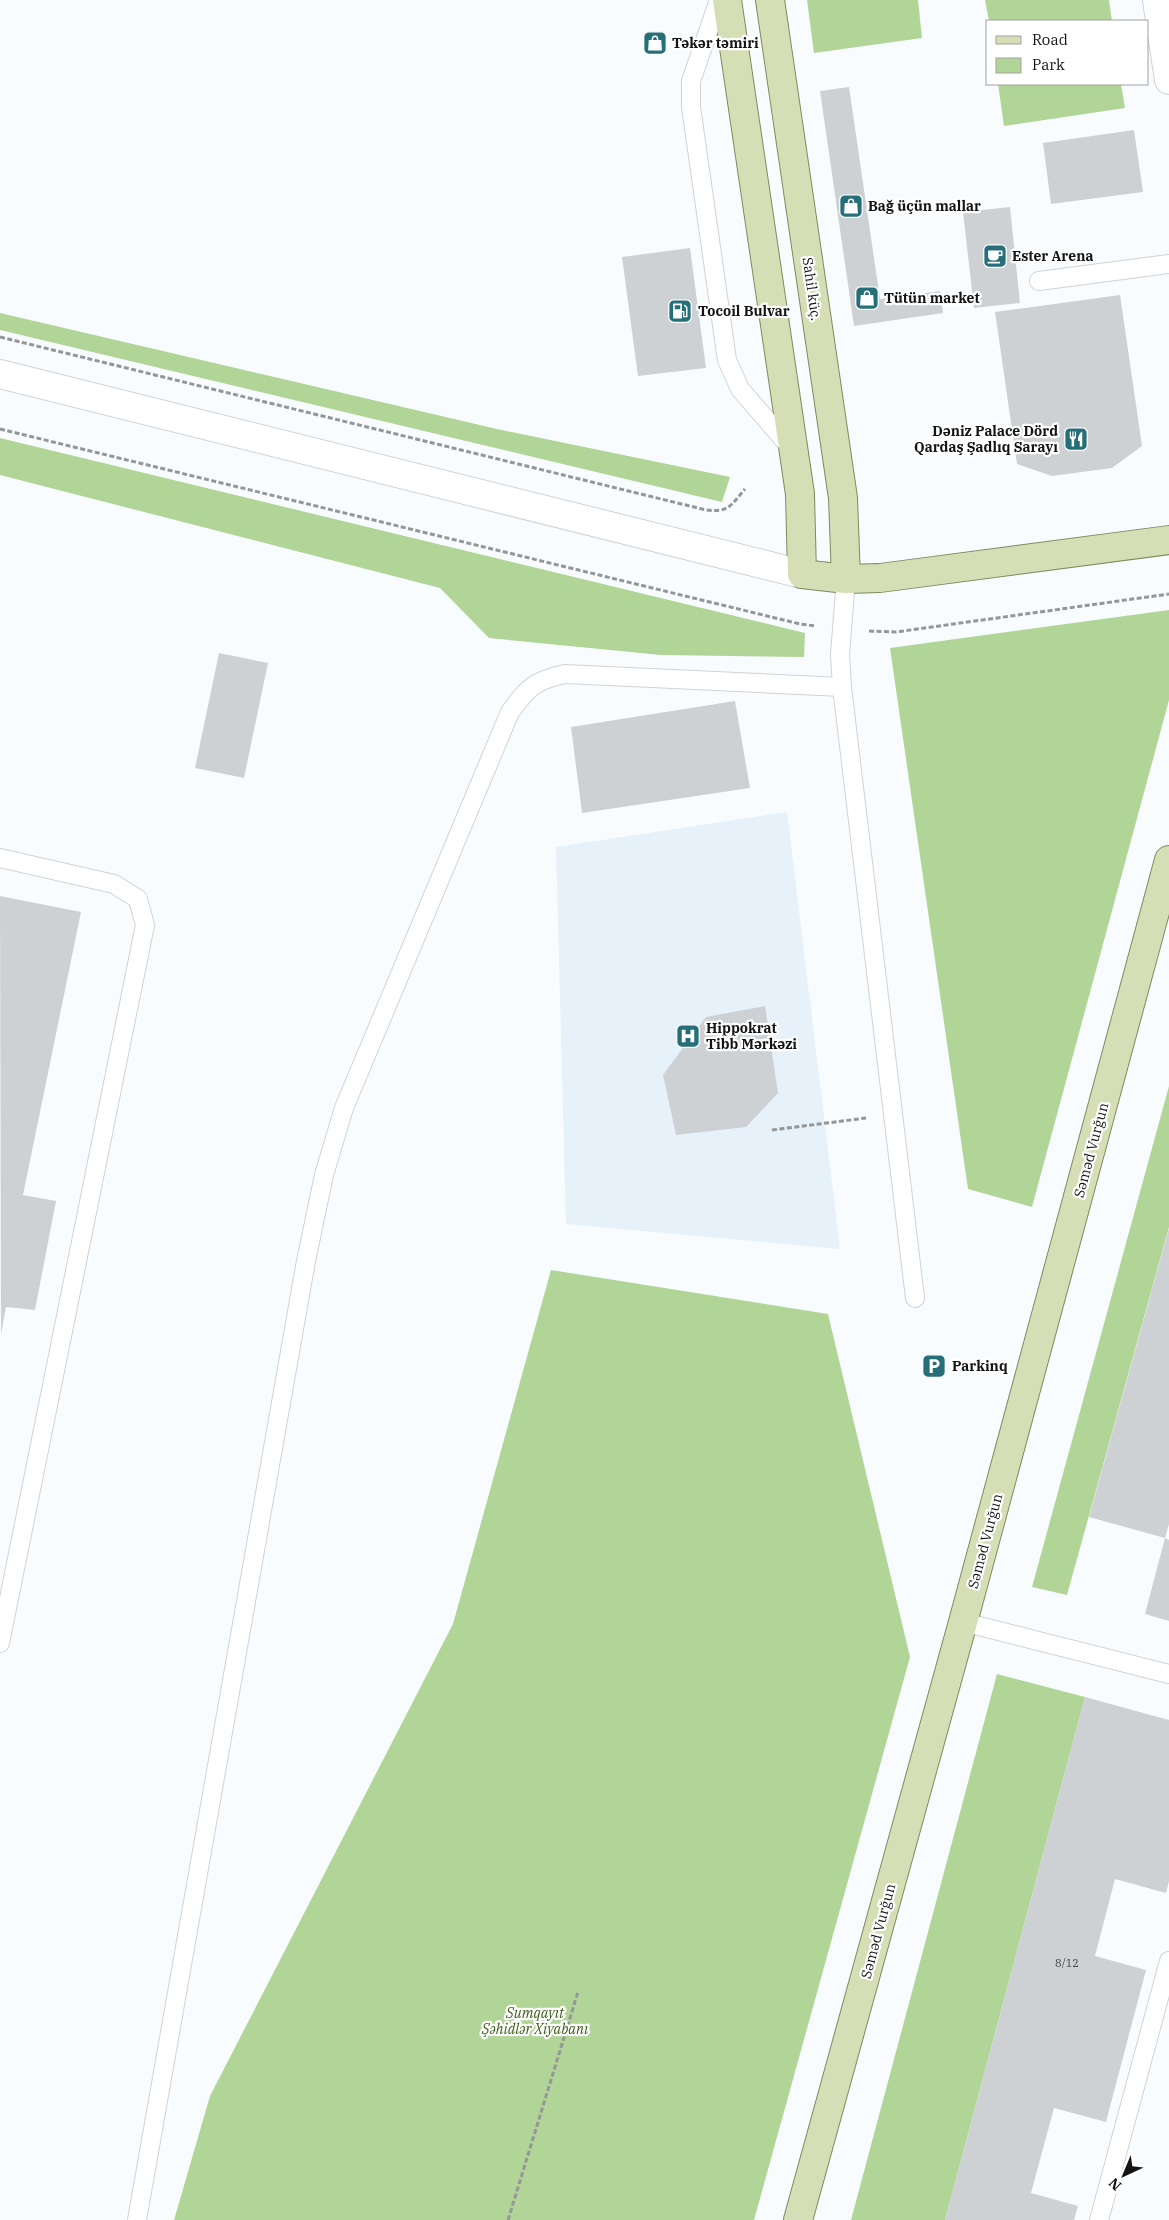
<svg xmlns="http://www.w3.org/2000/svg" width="1169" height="2220" viewBox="0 0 1169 2220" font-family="'IBM Plex Serif',serif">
  <rect width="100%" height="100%" fill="#f9fcff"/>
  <polygon fill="#e7f1f9" points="787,812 840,1249 566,1224 556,847"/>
  <g fill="#b0d596">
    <polygon points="807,0 918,0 922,38 814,53"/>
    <polygon points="985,0 1109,0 1112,21 989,21"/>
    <polygon points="998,84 1121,84 1125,108 1004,126"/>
    <polygon points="0,313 497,429 730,477 722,502 0,330"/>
    <polygon points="0,438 805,633 804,657 661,655 489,638 440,588 0,475"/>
    <polygon points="1169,610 1169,700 1032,1207 968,1189 890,648"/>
    <polygon points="1169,1086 1169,1227 1067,1595 1032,1587"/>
    <polygon points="551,1270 828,1314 910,1657 754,2220 174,2220 210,2096 453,1624"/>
    <polygon points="997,1674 1085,1697 945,2220 851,2220"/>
  </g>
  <g fill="#ced1d4">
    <polygon points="849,87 880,299 940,291 943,313 854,326 820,91"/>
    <polygon points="1134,130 1143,192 1051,204 1043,143"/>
    <polygon points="1010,207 1020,303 974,308 963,212"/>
    <polygon points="690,248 706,368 638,376 622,257"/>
    <polygon points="1120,295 1142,446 1112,468 1052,476 1017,464 995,312"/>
    <polygon points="219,653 268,663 244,778 195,768"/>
    <polygon points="735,701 750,788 582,813 571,727"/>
    <polygon points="0,896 81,912 23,1195 56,1201 35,1310 6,1307 1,1334"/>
    <polygon points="765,1006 778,1093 746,1127 676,1135 663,1075 706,1017"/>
    <polygon points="1169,1228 1169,1524 1165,1538 1089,1517"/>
    <polygon points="1165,1538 1169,1540 1169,1621 1145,1614"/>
    <polygon points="1085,1697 1169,1720 1169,1881 1166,1893 1115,1879 1095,1956 1146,1970 1106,2122 1054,2108 1031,2193 1078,2206 1074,2220 945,2220"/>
  </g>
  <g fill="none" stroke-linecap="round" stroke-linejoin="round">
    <g stroke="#cfd3d6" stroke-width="20">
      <g id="service">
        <polyline points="719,0 691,81 691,107 727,360 740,389 791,448"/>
        <polyline points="1039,281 1169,264"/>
        <polyline points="846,579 840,654 842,687 915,1298"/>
        <polyline points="0,858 114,884 138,899 145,925 0,1643"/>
        <polyline points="963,1622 1169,1674"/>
        <path d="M137 2220 306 1261 324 1175 344 1108 510 712C529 687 533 681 565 674L842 687"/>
        <polyline points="1099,2220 1169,1961"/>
      </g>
    </g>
    <g stroke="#cfd3d6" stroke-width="30">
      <polyline id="minor" points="1157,0 1169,80"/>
    </g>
    <g stroke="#cfd3d6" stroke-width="30">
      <polyline id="tertiary" points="0,374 802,574"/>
    </g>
    <g stroke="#80895e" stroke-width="30">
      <g id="primary">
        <polyline points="727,0 800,494 802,574 846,579 880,578 1169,540"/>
        <polyline points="770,0 843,498 846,579"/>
        <polyline points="798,2220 963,1622 1169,860"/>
      </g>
    </g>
    <g stroke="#949698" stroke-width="3" stroke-dasharray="5 2.5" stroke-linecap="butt">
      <path d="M0 337 706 510C729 513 731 505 745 489"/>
      <polyline points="0,429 800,624 816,626"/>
      <polyline points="869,631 896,632 1169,594"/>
      <polyline points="772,1130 866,1118"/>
      <polyline points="508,2220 578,1992"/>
    </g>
    <use href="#service" stroke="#fff" stroke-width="18"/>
    <use href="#minor" stroke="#fff" stroke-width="28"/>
    <use href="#tertiary" stroke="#fff" stroke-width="28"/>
    <use href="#primary" stroke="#d6deb6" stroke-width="28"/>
  </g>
  <defs>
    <g id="shop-square" transform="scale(1.25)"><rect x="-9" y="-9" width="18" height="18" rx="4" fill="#266f79" stroke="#fff"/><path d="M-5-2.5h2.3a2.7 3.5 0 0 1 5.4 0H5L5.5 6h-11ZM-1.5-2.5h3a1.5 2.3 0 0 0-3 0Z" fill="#fff"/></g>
    <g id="cafe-square" transform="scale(1.25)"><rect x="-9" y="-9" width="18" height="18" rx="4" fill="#266f79" stroke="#fff"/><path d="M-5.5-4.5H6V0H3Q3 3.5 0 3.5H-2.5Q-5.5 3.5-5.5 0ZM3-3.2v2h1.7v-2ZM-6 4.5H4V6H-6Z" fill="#fff"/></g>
    <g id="fuel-square" transform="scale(1.25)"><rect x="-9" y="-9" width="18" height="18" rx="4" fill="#266f79" stroke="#fff"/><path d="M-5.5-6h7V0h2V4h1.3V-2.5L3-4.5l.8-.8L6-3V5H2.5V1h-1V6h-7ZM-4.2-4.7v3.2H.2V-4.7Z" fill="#fff"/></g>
    <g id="restaurant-square" transform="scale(1.25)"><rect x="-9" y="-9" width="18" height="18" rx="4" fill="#266f79" stroke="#fff"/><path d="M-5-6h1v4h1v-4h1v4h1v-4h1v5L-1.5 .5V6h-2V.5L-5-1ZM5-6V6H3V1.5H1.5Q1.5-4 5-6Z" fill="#fff"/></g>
    <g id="hospital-square" transform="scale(1.25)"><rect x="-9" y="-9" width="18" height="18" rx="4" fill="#266f79" stroke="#fff"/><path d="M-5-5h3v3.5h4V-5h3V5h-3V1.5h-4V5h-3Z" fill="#fff"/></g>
    <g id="parking-square" transform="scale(1.25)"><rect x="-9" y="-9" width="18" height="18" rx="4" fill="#266f79" stroke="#fff"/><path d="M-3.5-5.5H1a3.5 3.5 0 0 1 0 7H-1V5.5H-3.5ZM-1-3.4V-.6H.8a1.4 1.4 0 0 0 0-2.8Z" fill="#fff"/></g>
  </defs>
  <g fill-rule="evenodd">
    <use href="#shop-square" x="655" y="43"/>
    <use href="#shop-square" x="851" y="206"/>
    <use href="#cafe-square" x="995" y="256"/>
    <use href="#shop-square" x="867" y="298"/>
    <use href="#fuel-square" x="680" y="311"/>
    <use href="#restaurant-square" x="1076" y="439"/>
    <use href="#hospital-square" x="688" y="1036"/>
    <use href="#parking-square" x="934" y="1366"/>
  </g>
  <g text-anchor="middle" stroke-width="4.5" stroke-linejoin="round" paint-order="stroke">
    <g font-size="11" fill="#424345">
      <text x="1067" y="1967">8/12</text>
    </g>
    <g font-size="14" font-weight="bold" fill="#131415" stroke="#fff" text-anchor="start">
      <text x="672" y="48">Təkər təmiri</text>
      <text x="868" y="211">Bağ üçün mallar</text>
      <text x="1012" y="261">Ester Arena</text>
      <text x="884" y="303">Tütün market</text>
      <text x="698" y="316">Tocoil Bulvar</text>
      <text x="1058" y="436" text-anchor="end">Dəniz Palace Dörd<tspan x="1058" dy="16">Qardaş Şadlıq Sarayı</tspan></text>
      <text x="706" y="1033">Hippokrat<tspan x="706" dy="16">Tibb Mərkəzi</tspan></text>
      <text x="952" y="1371">Parkinq</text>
    </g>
    <g font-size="14" fill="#131415" stroke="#fff">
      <text transform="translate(812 289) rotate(82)" y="5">Sahil küç.</text>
      <text transform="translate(1091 1150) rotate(-75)" y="5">Səməd Vurğun</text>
      <text transform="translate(985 1541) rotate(-75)" y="5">Səməd Vurğun</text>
      <text transform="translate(878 1931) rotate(-75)" y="5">Səməd Vurğun</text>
    </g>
    <g font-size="14" font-style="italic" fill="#395e17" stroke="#fff">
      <text x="535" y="2018">Sumqayıt<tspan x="535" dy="16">Şəhidlər Xiyabanı</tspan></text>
    </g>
  </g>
  <rect x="986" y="20" width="162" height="65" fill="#ffffff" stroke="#a1a1a1"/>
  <rect x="996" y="36" width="25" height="8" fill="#d6deb6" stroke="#a1a1a1"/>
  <text x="1032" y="45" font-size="15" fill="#131415">Road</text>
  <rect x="996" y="58" width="25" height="15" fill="#b0d596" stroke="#a1a1a1"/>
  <text x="1032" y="70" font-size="15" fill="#131415">Park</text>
  <g transform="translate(1124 2175) rotate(224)" stroke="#ffffff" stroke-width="4" paint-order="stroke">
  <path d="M0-4L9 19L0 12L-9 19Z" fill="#131415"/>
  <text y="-8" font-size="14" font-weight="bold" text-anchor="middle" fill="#131415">N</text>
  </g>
</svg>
